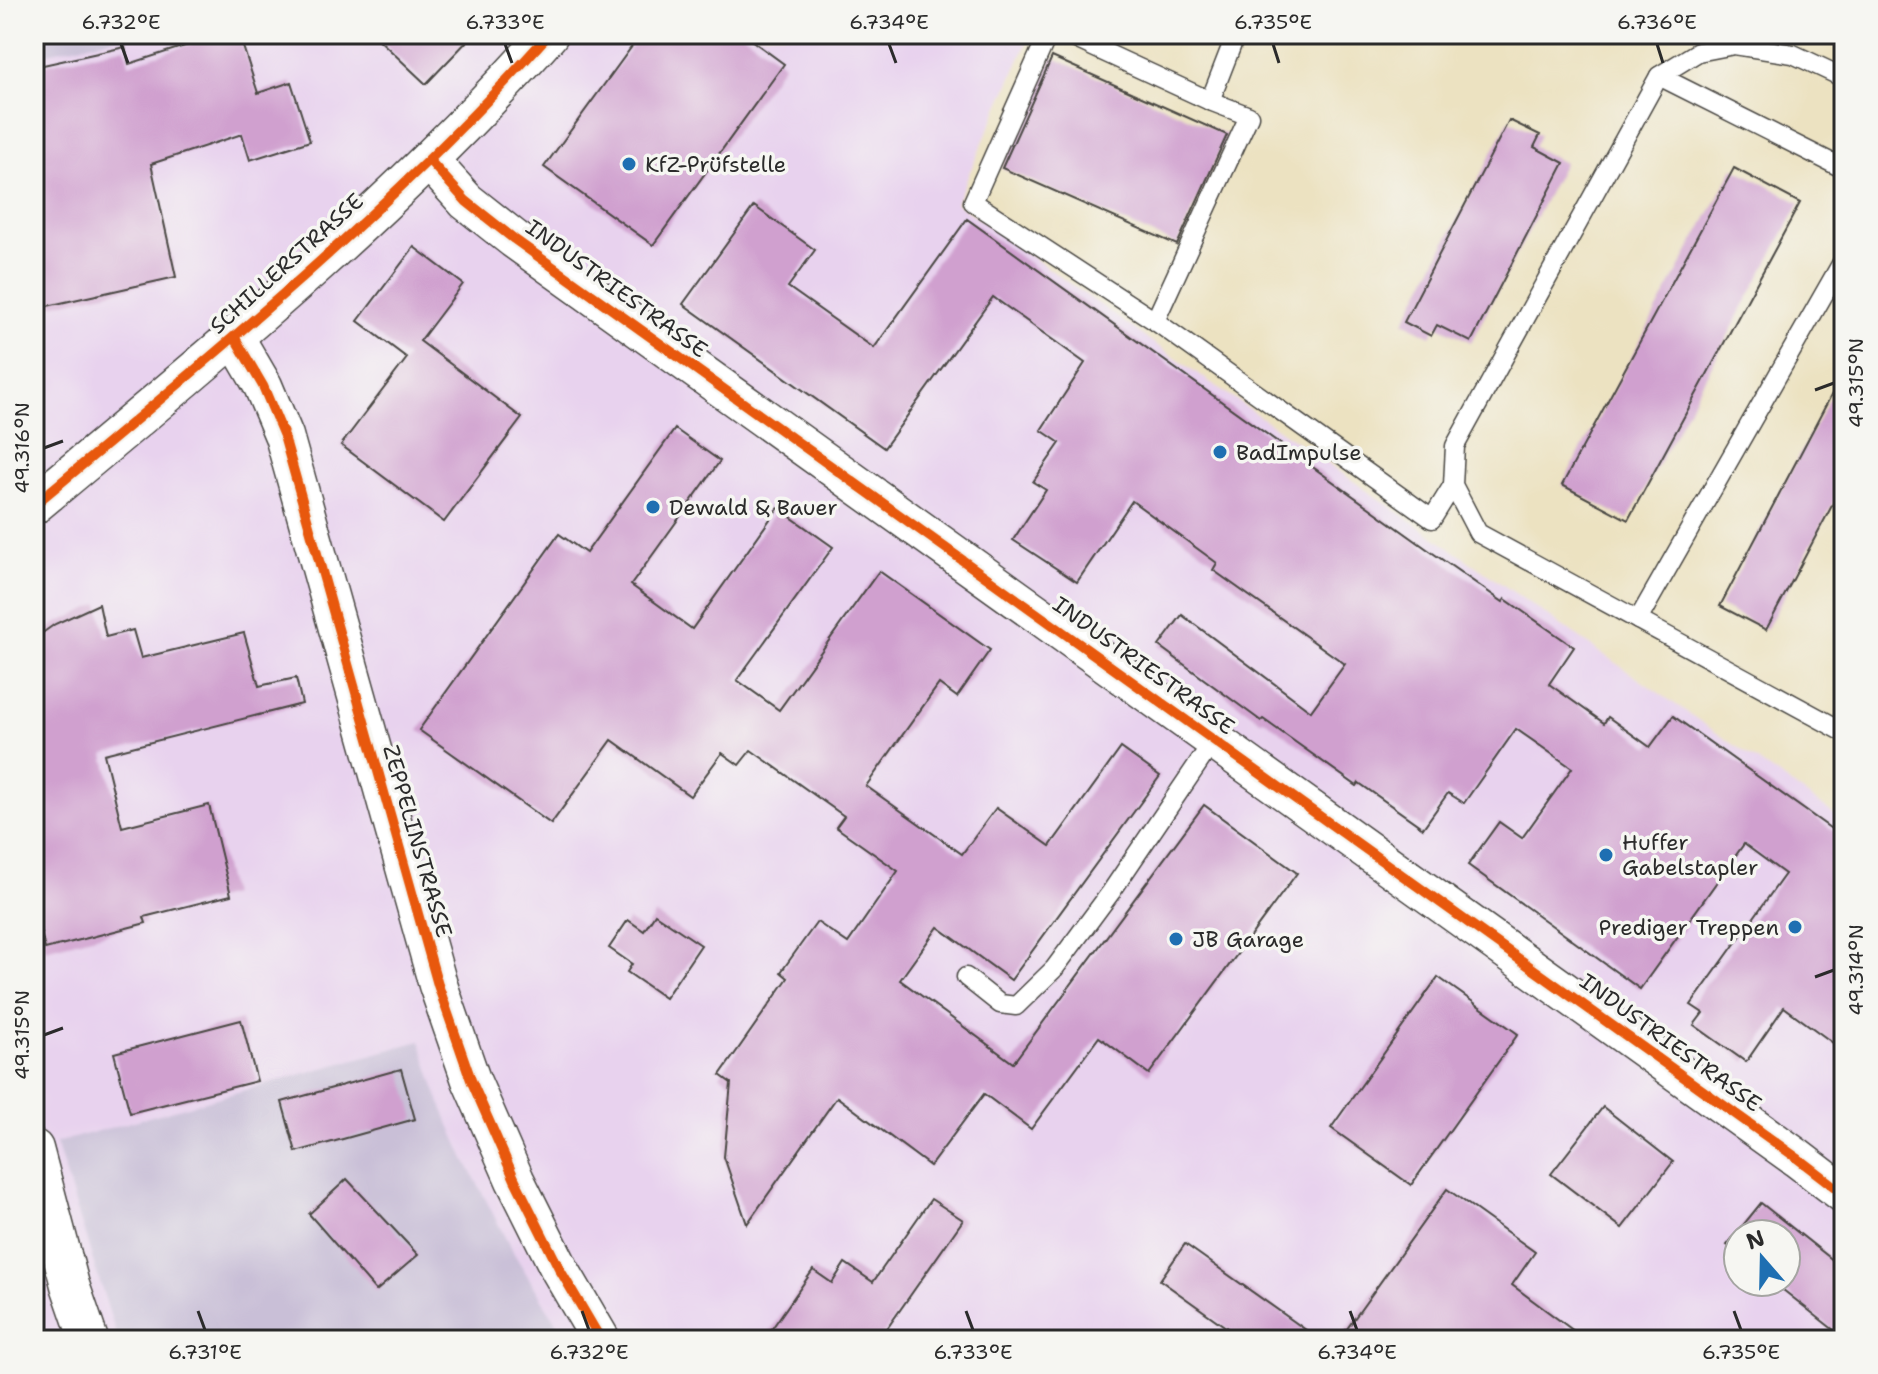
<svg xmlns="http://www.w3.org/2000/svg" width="1878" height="1374" viewBox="0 0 1878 1374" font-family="'Shantell Sans',sans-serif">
  <rect width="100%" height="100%" fill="#f6f6f2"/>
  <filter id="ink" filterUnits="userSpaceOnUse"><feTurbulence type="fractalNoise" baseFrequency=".0125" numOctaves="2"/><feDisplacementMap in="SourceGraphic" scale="16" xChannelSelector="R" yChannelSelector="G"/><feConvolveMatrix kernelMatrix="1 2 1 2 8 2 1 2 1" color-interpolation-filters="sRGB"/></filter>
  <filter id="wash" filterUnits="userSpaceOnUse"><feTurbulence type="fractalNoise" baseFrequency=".006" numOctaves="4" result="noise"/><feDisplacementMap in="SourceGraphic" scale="32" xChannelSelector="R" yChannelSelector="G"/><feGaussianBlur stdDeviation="1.8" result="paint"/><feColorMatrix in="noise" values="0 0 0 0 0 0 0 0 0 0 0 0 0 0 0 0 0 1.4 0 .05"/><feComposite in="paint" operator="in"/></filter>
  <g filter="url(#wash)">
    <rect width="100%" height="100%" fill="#ece2c1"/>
    <path fill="#e8d2ee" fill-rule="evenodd" d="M34 34H1031L956 203 1145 337 1844 821V1340H34ZM1738 1234H1786V1282H1738Z"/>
    <g fill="#c9bfd7">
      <polygon points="34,34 132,34 34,56"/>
      <polygon points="420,1041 440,1103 465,1159 510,1247 567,1340 118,1340 56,1143"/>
    </g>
    <g id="blocks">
      <g fill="#d0a0cf">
        <polygon points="222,34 239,34 258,93 291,82 310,141 250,160 242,134 151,164 176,277 34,309 34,67 125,47 129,64"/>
        <polygon points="373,34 474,34 426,84"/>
        <polygon points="641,34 743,34 784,64 653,245 544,167"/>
        <polygon points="1052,57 1227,135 1177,245 1002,168"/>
        <polygon points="1509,120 1540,135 1534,147 1564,163 1471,342 1437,325 1431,336 1404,322"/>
        <polygon points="1734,168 1800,203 1628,520 1562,485"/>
        <polygon points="754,206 815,250 788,287 874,348 967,219 1427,549 1503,602 1505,599 1574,647 1549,684 1604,723 1608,717 1650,747 1673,716 1844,838 1844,1051 1784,1007 1746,1062 1694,1025 1703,1013 1691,1005 1785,874 1744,844 1640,989 1468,865 1499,822 1522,838 1572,768 1516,729 1464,803 1448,793 1423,828 1359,783 1357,786 1263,719 1261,721 1159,646 1182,615 1311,711 1345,664 1213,570 1217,563 1132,501 1077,582 1013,540 1046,490 1033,482 1060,443 1041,430 1085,363 993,297 884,448 683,304"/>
        <polygon points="414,247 463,284 420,341 522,418 444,522 341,445 407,358 358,321"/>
        <polygon points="1844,371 1844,483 1766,630 1720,606"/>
        <polygon points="675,429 720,461 631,585 692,629 778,508 833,547 737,680 779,710 879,571 990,650 957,697 939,684 866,786 962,854 996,808 1050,846 1121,748 1160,776 1011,980 938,927 900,980 1013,1063 1204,805 1297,873 1149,1074 1099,1037 1031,1129 984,1094 930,1166 837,1097 747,1224 724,1157 731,1083 720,1075 788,978 781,972 817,922 848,943 898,871 836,827 844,816 751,750 739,765 722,753 690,796 612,740 551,824 419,730 559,534 586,553"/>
        <polygon points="99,604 106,637 133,630 141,658 244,633 259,686 296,678 302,704 104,754 122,827 209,805 231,895 144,917 146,923 45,949 34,903 34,639 55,624"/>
        <polygon points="655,914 701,945 665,998 627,972 632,964 609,948 628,920 644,931"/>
        <polygon points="1438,977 1518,1034 1411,1185 1331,1128"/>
        <polygon points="241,1020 257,1081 130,1113 114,1053"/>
        <polygon points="401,1069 415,1119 296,1152 282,1102"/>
        <polygon points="1603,1107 1673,1162 1622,1228 1551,1174"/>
        <polygon points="347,1179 418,1255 376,1291 309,1214"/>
        <polygon points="1447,1189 1535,1252 1512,1285 1586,1340 1339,1340"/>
        <polygon points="931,1199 963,1220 879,1340 764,1340 813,1270 832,1283 845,1263 873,1282"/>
        <polygon points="1761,1203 1844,1269 1844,1338 1773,1282 1786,1282 1786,1234 1738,1234 1738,1254 1727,1245"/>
        <polygon points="1185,1244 1320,1340 1244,1340 1160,1280"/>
      </g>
    </g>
  </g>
  <g filter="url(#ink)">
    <use href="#blocks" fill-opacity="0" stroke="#484642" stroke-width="2"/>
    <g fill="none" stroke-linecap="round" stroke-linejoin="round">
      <g stroke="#484642" stroke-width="21">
        <g id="lane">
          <polyline points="1048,34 973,202 1155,321 1432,519 1453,485"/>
          <polyline points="1065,34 1210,101 1249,116 1155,321"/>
          <polyline points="1659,76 1844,169"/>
          <polyline points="1844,78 1793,54 1734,45 1698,52 1659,76 1455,446 1453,485 1478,533 1844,732"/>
          <polyline points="1210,101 1236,34"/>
          <polyline points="1638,620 1844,259"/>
          <polyline points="966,977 1000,1004 1016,1006 1054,969 1111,892 1214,740"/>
        </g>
      </g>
      <g stroke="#484642" stroke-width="41">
        <g id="street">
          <polyline points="429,160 466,201 514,239 1797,1158 1844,1194"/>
          <polyline points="235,338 263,386 284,436 438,985 471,1080 515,1180 560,1270 601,1340"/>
          <path d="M34 505C213 356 394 208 549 34"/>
          <polyline points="34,1149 70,1285 89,1340"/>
        </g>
      </g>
      <use href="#lane" stroke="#fff" stroke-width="18"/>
      <use href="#street" stroke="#fff" stroke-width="38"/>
      <g stroke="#f6f6f2" stroke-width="15">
        <g id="cycleway">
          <polyline points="429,160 466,201 514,239 1797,1158 1844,1194"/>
          <polyline points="235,338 263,386 284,436 438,985 471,1080 515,1180 560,1270 601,1340"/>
          <path d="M34 505C213 356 394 208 549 34"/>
        </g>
      </g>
      <use href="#cycleway" stroke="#e8590c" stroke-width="10"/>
    </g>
  </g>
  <path fill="none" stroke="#2b2b2b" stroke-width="3" d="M121 44 128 63M505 44 512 63M889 44 896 63M1273 44 1279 63M1657 44 1663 63M1815 390 1834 383M44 448 63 441M1815 977 1834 970M44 1035 63 1028M198 1311 205 1330M582 1311 589 1330M966 1311 973 1330M1350 1311 1357 1330M1734 1311 1741 1330"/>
  <g fill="#1f6fb2" stroke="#f6f6f2" stroke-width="3">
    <circle cx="629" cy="164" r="8"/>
    <circle cx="1220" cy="452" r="8"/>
    <circle cx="653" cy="507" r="8"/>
    <circle cx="1606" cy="855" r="8"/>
    <circle cx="1795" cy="927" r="8"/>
    <circle cx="1176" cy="939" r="8"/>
  </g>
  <g text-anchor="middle" stroke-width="7" stroke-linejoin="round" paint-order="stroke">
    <g font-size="22" fill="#2b2b2b" stroke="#f6f6f2" text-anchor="start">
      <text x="645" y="172">KfZ-Prüfstelle</text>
      <text x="1236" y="460">BadImpulse</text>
      <text x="669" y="515">Dewald &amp; Bauer</text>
      <text x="1622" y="850">Huffer<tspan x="1622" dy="25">Gabelstapler</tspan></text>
      <text x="1779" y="935" text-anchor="end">Prediger Treppen</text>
      <text x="1192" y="947">JB Garage</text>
    </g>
    <g font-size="22" fill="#2b2b2b" stroke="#f6f6f2">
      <text transform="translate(286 263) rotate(-42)" y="8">SCHILLERSTRASSE</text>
      <text transform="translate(617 288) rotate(36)" y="8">INDUSTRIESTRASSE</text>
      <text transform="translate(1144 665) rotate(36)" y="8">INDUSTRIESTRASSE</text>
      <text transform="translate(418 841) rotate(74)" y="8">ZEPPELINSTRASSE</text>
      <text transform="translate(1671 1042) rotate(36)" y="8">INDUSTRIESTRASSE</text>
    </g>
  </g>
  <rect width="1878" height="1374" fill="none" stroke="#f6f6f2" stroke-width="88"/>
  <g transform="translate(1762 1258) rotate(340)"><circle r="38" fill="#f6f6f2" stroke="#a5a5a2" stroke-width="2"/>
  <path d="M0-6L14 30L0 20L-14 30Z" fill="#1f6fb2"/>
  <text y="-12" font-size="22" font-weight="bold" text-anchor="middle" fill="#2b2b2b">N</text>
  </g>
  <rect x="44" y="44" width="1790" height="1286" fill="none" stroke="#2b2b2b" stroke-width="3"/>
  <g font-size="20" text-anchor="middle" fill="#2b2b2b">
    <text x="121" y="29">6.732°E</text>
    <text x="505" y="29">6.733°E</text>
    <text x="889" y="29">6.734°E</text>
    <text x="1273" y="29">6.735°E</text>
    <text x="1657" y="29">6.736°E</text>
    <text transform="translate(1856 383) rotate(-90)" y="7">49.315°N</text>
    <text transform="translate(22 448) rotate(-90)" y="7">49.316°N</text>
    <text transform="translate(1856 970) rotate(-90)" y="7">49.314°N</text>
    <text transform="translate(22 1035) rotate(-90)" y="7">49.315°N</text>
    <text x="205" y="1359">6.731°E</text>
    <text x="589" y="1359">6.732°E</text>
    <text x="973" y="1359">6.733°E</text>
    <text x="1357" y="1359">6.734°E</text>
    <text x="1741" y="1359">6.735°E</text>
  </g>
</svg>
